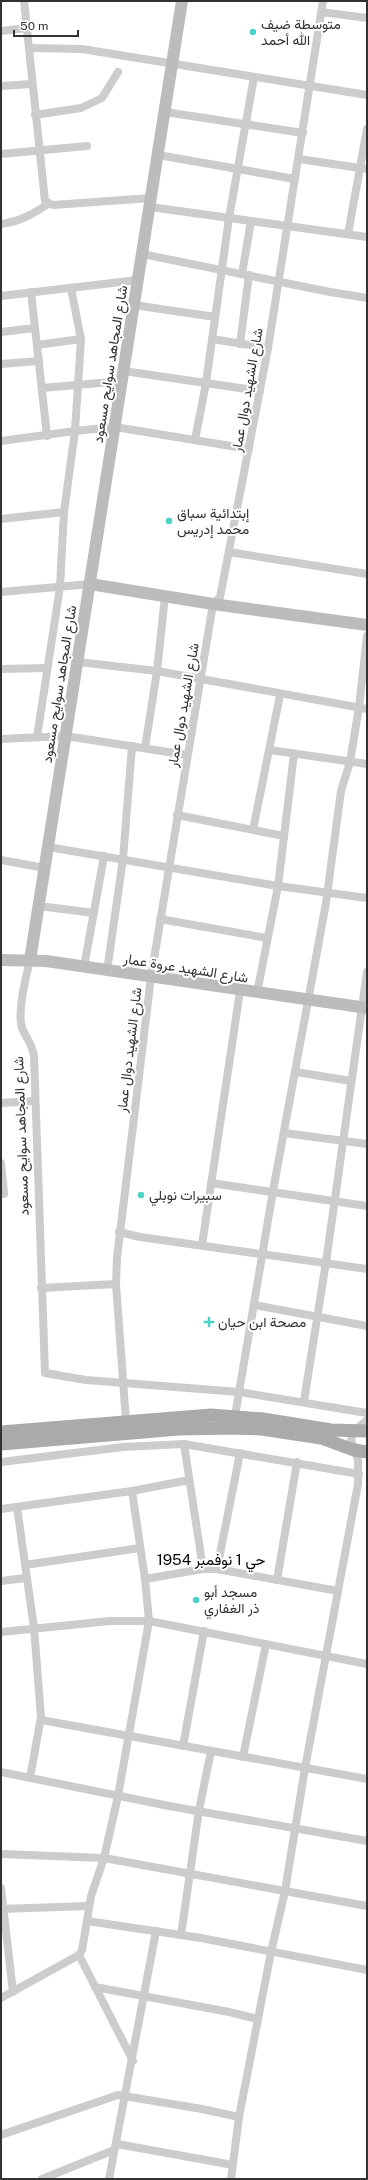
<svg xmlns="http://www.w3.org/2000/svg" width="368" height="2180" viewBox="0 0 368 2180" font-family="'Public Sans',Vazirmatn,sans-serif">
  <rect width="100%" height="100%" fill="#fff"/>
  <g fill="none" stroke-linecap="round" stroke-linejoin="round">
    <g stroke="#ccc" stroke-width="8">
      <polyline points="24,1 45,201 53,205 151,198"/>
      <polyline points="321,12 367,18"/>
      <polyline points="1,31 27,28"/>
      <polyline points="29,48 82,49 367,95"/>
      <polyline points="1,86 32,84"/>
      <polyline points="165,112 303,133"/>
      <polyline points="35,115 81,108 102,98 118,72"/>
      <polyline points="1,154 87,146"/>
      <polyline points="158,155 295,179"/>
      <polyline points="299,159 367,169"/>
      <polyline points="150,207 367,237"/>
      <path d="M1 224C19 222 33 214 48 204"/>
      <polyline points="348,234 367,129"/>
      <polyline points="142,254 330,292 367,298"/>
      <polyline points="242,274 251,221"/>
      <polyline points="31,292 47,436"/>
      <polyline points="1,296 138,280"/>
      <polyline points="134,305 215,317"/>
      <polyline points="1,332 35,328"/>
      <polyline points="212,339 268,348"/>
      <polyline points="240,344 249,275"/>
      <polyline points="37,345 81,339"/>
      <polyline points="1,364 39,361"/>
      <polyline points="124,371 260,391"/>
      <polyline points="42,388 122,381"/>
      <polyline points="195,440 206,383 229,218 254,77"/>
      <polyline points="1,441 75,431 115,427 249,449"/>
      <polyline points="1,519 64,512"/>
      <polyline points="229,552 367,574"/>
      <polyline points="1,592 90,584"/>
      <polyline points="78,662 157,671 367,709"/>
      <polyline points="1,669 46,668"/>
      <polyline points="37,737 60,587 64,512 75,431 81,339 71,288"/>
      <polyline points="1,739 66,736 187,755"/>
      <polyline points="145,748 157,671 165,596"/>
      <polyline points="270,750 367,764"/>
      <polyline points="177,815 284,836"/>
      <polyline points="253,830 280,695"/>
      <polyline points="48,847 278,886 367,898"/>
      <polyline points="1,860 45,868"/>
      <polyline points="39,906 94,913"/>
      <polyline points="160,919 267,938"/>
      <path d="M30 960C26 977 17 1011 22 1028 26 1038 32 1043 34 1056L45 1373 86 1380 239 1392 367 1413"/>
      <polyline points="84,967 104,856"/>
      <polyline points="107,971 123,859 132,746"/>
      <polyline points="257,993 278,886 294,754"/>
      <polyline points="296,1072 351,1081"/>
      <polyline points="1,1103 34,1101"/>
      <polyline points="284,1133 367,1144"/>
      <polyline points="1,1163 4,1194"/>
      <polyline points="211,1183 367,1206"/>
      <polyline points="119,1232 140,1237 367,1269"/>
      <polyline points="202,1245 240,991"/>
      <polyline points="41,1288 116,1284"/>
      <polyline points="254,1305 367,1326"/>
      <polyline points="304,1401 326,1262 367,972"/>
      <polyline points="235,1416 273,1191 326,903 341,791 350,762 359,707 367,636"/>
      <polyline points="126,1421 116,1284 117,1258 151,977 213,604 220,597 268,348 323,1"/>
      <polyline points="184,1444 203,1569"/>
      <polyline points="1,1462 123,1447 184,1444 359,1474"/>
      <polyline points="132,1491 145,1579"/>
      <polyline points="17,1507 34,1628 41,1717 30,1778"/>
      <polyline points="1,1509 132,1491 189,1480"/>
      <polyline points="25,1565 140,1548"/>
      <polyline points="217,1569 240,1453"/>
      <polyline points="277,1580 297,1462"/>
      <polyline points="1,1581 26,1578"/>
      <polyline points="338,1591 217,1569 203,1569 145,1579 149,1621 118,1796 104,1858 91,1896 87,1921 201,1938 367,1970"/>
      <polyline points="1,1632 110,1621 149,1621 367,1664"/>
      <polyline points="41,1720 367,1779"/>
      <polyline points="183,1746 204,1631"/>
      <polyline points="243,1757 266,1644"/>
      <polyline points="1,1772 169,1806 367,1841"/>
      <polyline points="1,1854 104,1858 367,1906"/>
      <polyline points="1,1888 13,1992"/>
      <polyline points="1,1909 88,1906"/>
      <polyline points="181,1935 199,1810 211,1751"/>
      <polyline points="79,1955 133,2061"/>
      <polyline points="95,1987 229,2012 258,2019"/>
      <polyline points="1,1998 79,1955 82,1950 87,1921"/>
      <polyline points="1,2135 118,2095 202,2109 239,2117"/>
      <polyline points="117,2144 233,2165"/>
      <polyline points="42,2179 114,2150"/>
      <polyline points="109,2179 156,1931"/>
      <polyline points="231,2179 239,2117 271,1952 285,1891 305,1768 358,1484 358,1460 351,1440 354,1431 367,1420"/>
    </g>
    <g stroke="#bcbcbc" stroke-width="12">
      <polyline points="90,584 213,604 367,625"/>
      <polyline points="1,960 46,961 367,1008"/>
      <polyline points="30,960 182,1"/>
    </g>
    <g stroke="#aaa" stroke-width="13">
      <polyline points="1,1432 211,1415 263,1419 331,1430 367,1431"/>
      <polyline points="1,1444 179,1429 233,1428 262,1429 321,1438 354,1450 367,1452"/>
    </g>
  </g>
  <g fill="#4ad4c6" stroke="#fff" stroke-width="1.5">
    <circle cx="253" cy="32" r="4"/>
    <circle cx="169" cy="521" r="4"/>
    <circle cx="141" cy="1195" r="4"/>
    <path d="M207 1316h4v4h4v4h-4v4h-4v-4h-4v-4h4z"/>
    <circle cx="196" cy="1600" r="4"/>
  </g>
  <g text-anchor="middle" stroke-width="4" stroke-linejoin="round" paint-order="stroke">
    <g font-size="14" fill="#323232" stroke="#fff" text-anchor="start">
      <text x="261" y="29">متوسطة ضيف<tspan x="261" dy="16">الله أحمد</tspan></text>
      <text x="177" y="518">إبتدائية سباق<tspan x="177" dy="16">محمد إدريس</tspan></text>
      <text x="149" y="1200">سبيرات نوبلي</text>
      <text x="218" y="1327">مصحة ابن حيان</text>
      <text x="204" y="1597">مسجد أبو<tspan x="204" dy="16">ذر الغفاري</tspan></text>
    </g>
    <g font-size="14" fill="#323232" stroke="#fff">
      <text transform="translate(110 364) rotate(-81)" y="5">شارع المجاهد سوايح مسعود</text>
      <text transform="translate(247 390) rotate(-80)" y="5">شارع الشهيد دوال عمار</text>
      <text transform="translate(59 684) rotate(-81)" y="5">شارع المجاهد سوايح مسعود</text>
      <text transform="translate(183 705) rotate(-80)" y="5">شارع الشهيد دوال عمار</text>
      <text transform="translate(186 968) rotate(9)" y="5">شارع الشهيد عروة عمار</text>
      <text transform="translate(129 1050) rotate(-83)" y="5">شارع الشهيد دوال عمار</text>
      <text transform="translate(21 1136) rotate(-92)" y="5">شارع المجاهد سوايح مسعود</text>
    </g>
    <g font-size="15" fill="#000" stroke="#fff">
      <text x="211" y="1565">حي 1 نوفمبر 1954</text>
    </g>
  </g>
  <rect width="368" height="2180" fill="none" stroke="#323232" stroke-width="4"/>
  <path d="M14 30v6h64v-6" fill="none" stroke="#323232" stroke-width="2"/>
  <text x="20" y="30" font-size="12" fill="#323232" stroke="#ffffff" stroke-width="3" paint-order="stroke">50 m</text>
</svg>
